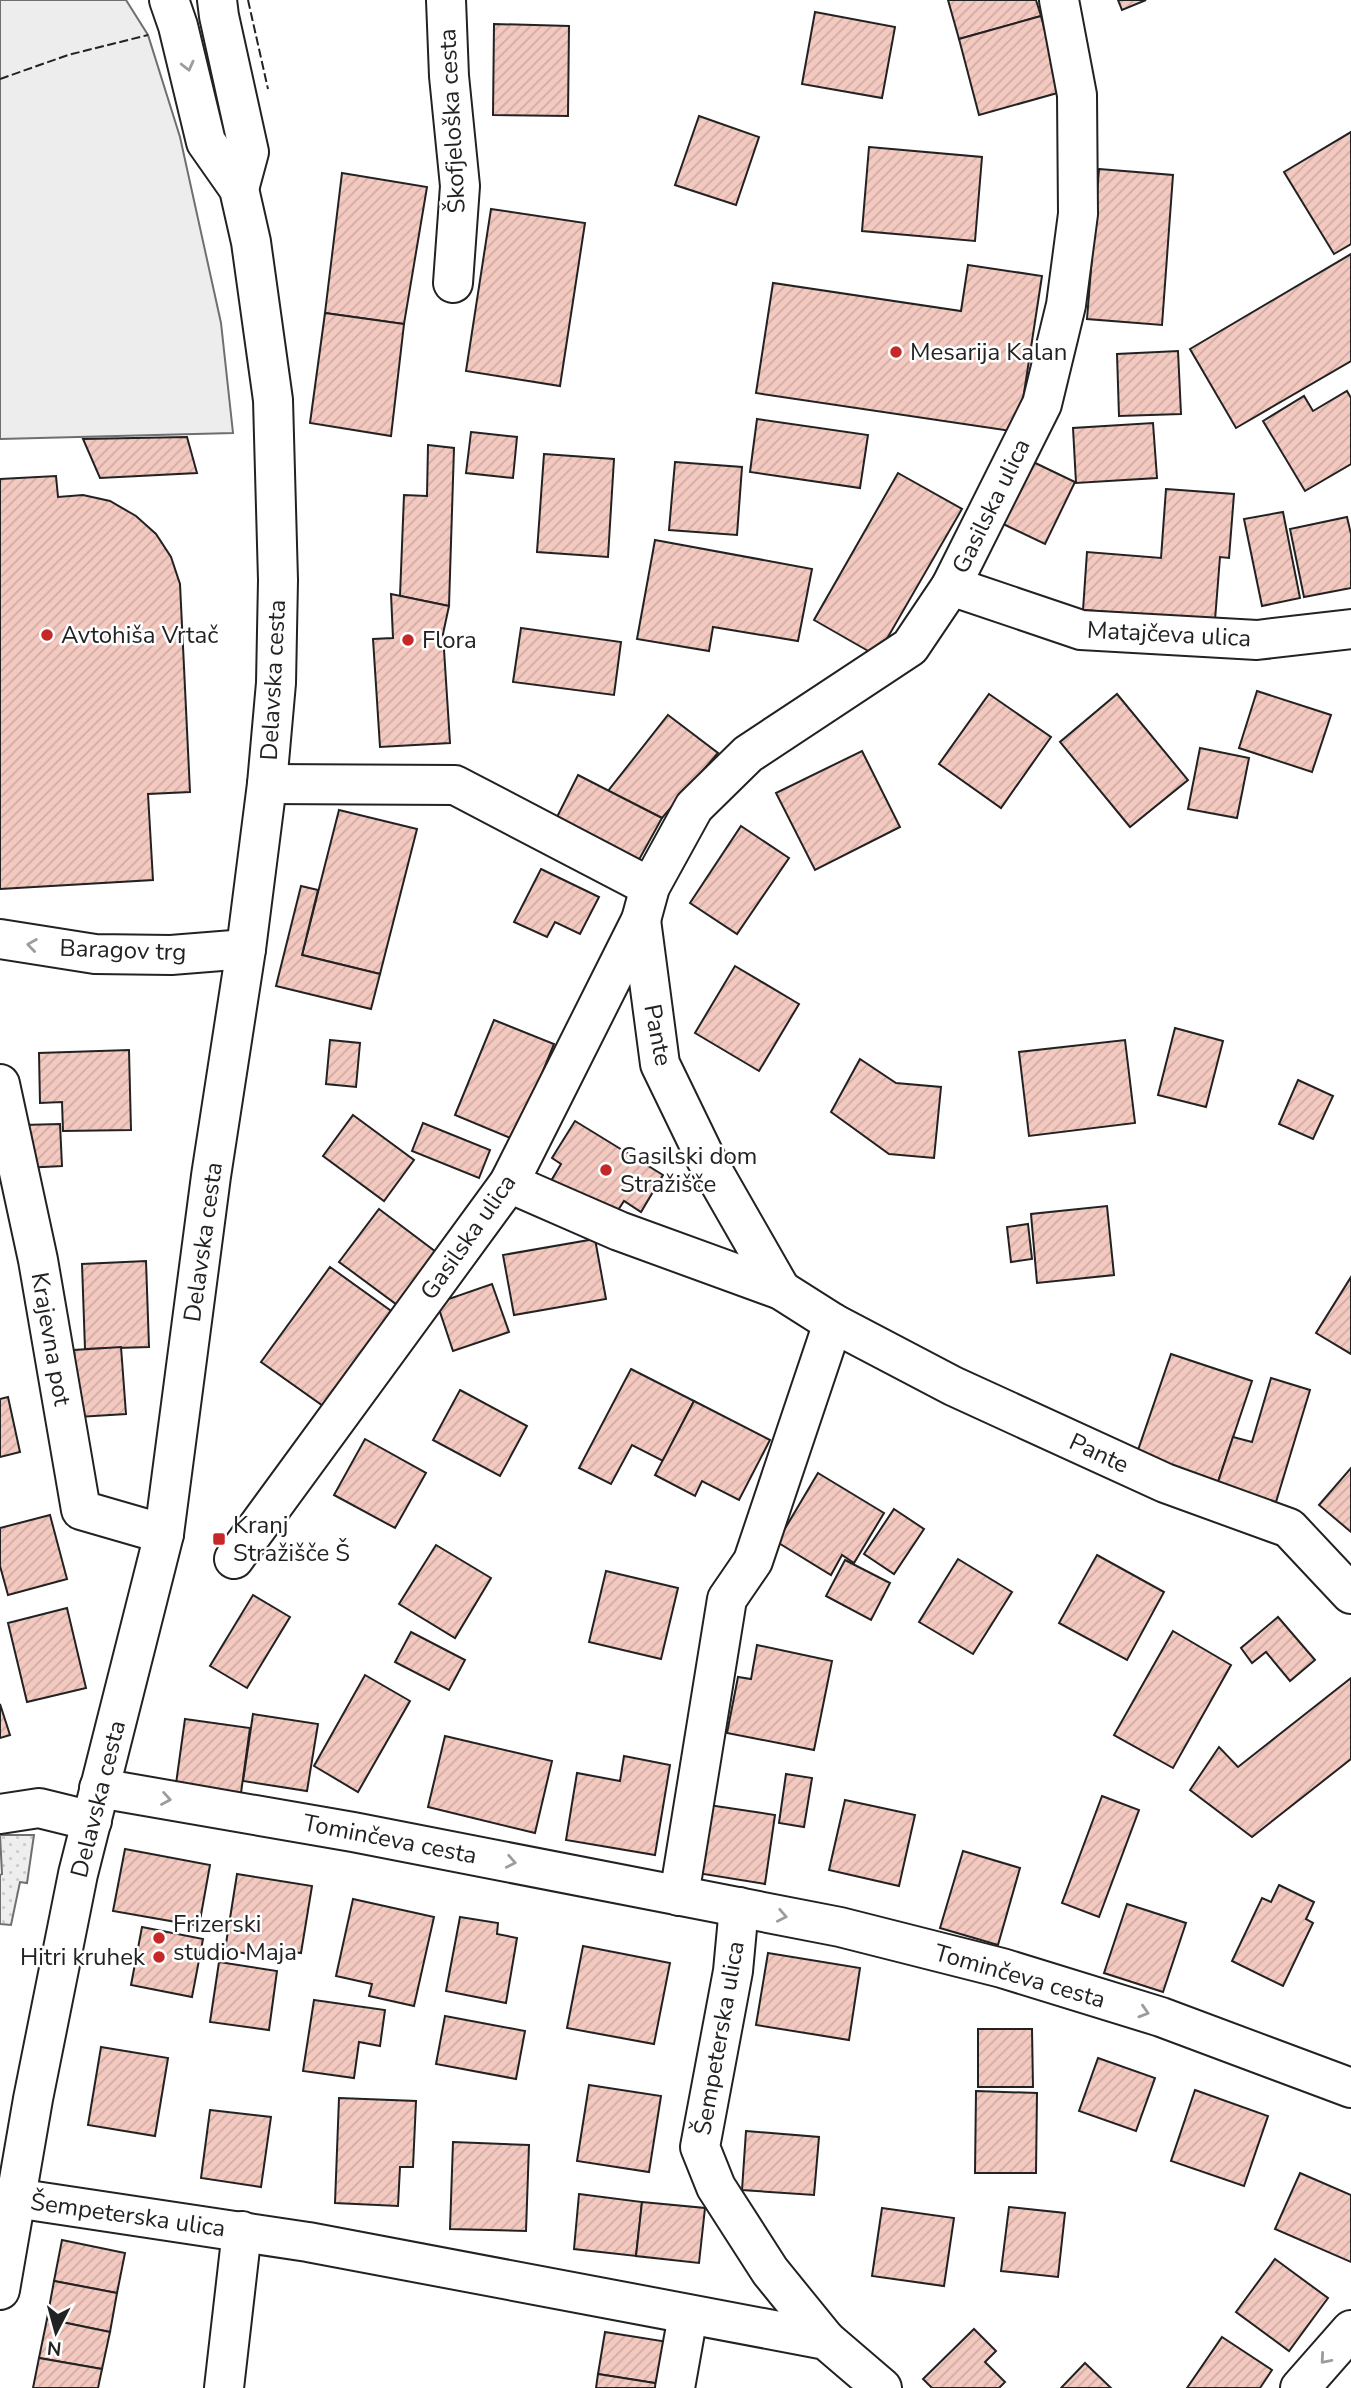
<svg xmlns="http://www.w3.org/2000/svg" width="1351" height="2388" viewBox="0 0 1351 2388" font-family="'Nunito Sans',sans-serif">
  <defs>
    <pattern id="grass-dots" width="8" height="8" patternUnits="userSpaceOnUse" patternTransform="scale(1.75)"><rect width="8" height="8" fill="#eee"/><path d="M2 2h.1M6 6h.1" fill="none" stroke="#ccc" stroke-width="1.8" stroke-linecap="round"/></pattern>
    <pattern id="building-hatch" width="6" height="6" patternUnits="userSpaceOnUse" patternTransform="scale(1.75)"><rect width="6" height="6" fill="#f3c9c0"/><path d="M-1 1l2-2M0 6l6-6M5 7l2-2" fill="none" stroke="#d0aca5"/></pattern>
  </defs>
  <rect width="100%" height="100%" fill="#fff"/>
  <polygon fill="url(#grass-dots)" stroke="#6f6f6f" stroke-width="2" points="0,1835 34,1835 27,1883 20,1882 11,1925 0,1924 0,1875 2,1874"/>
  <polygon fill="#ededed" stroke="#6f6f6f" stroke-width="2" points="0,0 126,0 148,35 180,137 221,323 233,433 0,439"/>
  <g fill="url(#building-hatch)" stroke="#222" stroke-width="2">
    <polygon points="948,0 1036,0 1041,16 959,39"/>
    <polygon points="1118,0 1146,0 1122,10"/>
    <polygon points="815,12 895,27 882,98 802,84"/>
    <polygon points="1041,16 1061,92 979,115 959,39"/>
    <polygon points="494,24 569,26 568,116 493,115"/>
    <polygon points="699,116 759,137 736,205 675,185"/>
    <polygon points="1351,132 1351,244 1334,254 1284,172"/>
    <polygon points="869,147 982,157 975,241 862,231"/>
    <polygon points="1099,169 1173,175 1162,325 1087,319"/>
    <polygon points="342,173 427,187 404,324 325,313"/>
    <polygon points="491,209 585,223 560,386 466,371"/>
    <polygon points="1351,254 1351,361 1236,428 1190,349"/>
    <polygon points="968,265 1042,276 1018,432 756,393 773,283 961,311"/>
    <polygon points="325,313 404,324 391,436 310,423"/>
    <polygon points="1178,351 1181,414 1119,416 1117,354"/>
    <polygon points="1347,391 1351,398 1351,464 1305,491 1263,421 1304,396 1313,411"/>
    <polygon points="757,419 868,435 860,488 750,472"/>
    <polygon points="1153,423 1157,478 1076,483 1073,428"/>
    <polygon points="471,432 517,437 513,478 466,473"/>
    <polygon points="187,437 197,473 100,478 83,439"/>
    <polygon points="428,445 454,448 449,606 400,596 404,495 427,496"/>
    <polygon points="544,454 614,459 608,557 537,552"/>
    <polygon points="1029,460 1075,482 1045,544 999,522"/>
    <polygon points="675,462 742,467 737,535 669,530"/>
    <polygon points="898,473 962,509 877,656 814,620"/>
    <polygon points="56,476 58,497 83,495 110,501 136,516 156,534 171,557 180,584 190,792 148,794 153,880 0,889 0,479"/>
    <polygon points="1166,489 1234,494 1229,558 1220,557 1215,620 1083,610 1087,552 1161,558"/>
    <polygon points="1283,512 1300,598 1262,606 1244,519"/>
    <polygon points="1347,517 1351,534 1351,588 1304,597 1290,529"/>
    <polygon points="655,540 812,569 798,641 713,627 709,651 637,639"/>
    <polygon points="391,594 449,606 443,634 450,743 380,747 373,639 393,638"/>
    <polygon points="521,628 621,642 614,695 513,682"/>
    <polygon points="1257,691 1331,715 1312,772 1239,748"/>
    <polygon points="989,694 1051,737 1001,808 939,764"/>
    <polygon points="1117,694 1188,780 1130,827 1060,742"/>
    <polygon points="668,715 718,753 662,818 608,791"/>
    <polygon points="1200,748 1249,758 1237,818 1188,809"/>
    <polygon points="862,751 900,827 815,870 776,793"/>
    <polygon points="578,775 662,818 635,867 553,825"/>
    <polygon points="339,810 417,829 380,974 302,955"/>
    <polygon points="741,826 789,858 737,934 690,903"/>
    <polygon points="541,869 599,897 580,934 555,922 547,937 514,922"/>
    <polygon points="301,886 318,890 302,955 380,974 371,1009 276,986"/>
    <polygon points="735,966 799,1004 759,1071 695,1033"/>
    <polygon points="494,1020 554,1044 515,1140 455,1115"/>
    <polygon points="1175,1028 1223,1041 1206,1107 1158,1095"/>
    <polygon points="330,1040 360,1043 356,1087 326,1084"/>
    <polygon points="1125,1040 1135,1123 1029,1136 1019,1052"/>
    <polygon points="129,1050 131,1130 63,1131 62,1102 40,1103 39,1053"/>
    <polygon points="860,1059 896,1083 941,1087 934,1158 889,1154 831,1112"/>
    <polygon points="1298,1080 1333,1096 1313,1139 1279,1124"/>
    <polygon points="353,1115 414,1160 384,1201 323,1156"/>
    <polygon points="575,1121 663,1175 641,1212 624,1201 613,1218 551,1181 561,1164 552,1158"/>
    <polygon points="423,1123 490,1150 479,1178 412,1151"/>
    <polygon points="60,1124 62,1166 24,1168 23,1125"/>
    <polygon points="1107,1206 1114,1275 1037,1283 1031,1214"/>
    <polygon points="379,1209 444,1258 404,1310 339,1262"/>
    <polygon points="1028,1224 1032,1259 1011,1262 1007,1227"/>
    <polygon points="595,1239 606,1299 514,1315 503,1255"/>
    <polygon points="146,1261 149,1347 85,1349 82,1264"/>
    <polygon points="330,1267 394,1313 326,1408 261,1362"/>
    <polygon points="1351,1277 1351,1354 1316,1333"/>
    <polygon points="492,1284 509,1332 453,1351 437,1303"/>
    <polygon points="121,1347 126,1414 78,1417 74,1350"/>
    <polygon points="1171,1354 1252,1381 1217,1485 1136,1456"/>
    <polygon points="631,1369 694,1401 663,1461 632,1445 611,1484 579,1468"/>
    <polygon points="1271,1378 1310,1390 1276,1502 1217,1485 1233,1437 1252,1442"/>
    <polygon points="460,1390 527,1426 500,1476 433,1440"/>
    <polygon points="8,1397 20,1452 0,1457 0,1399"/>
    <polygon points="694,1401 770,1440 739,1500 702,1481 695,1496 655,1475"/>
    <polygon points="365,1439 426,1473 395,1528 334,1495"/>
    <polygon points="1351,1468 1351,1532 1319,1505"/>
    <polygon points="818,1473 884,1513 854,1563 842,1555 831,1575 777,1542"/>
    <polygon points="894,1509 924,1529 894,1574 864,1554"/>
    <polygon points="50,1515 67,1579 8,1595 0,1566 0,1528"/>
    <polygon points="436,1545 491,1578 455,1638 399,1604"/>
    <polygon points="1097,1555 1164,1592 1127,1660 1059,1623"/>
    <polygon points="958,1559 1012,1592 973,1654 919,1622"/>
    <polygon points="845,1560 890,1583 871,1620 826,1596"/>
    <polygon points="606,1571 678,1588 661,1659 589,1642"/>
    <polygon points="253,1595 290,1617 247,1688 210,1666"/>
    <polygon points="67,1608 86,1688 27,1702 8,1623"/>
    <polygon points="1278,1617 1315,1660 1290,1681 1266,1652 1252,1663 1241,1648"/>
    <polygon points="1173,1631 1231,1665 1173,1768 1114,1735"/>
    <polygon points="411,1632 465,1660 449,1690 395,1662"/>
    <polygon points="757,1645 832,1661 814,1750 727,1733 738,1677 751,1679"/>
    <polygon points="365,1675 410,1701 358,1792 314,1766"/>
    <polygon points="1351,1678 1351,1759 1252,1837 1190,1790 1219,1747 1238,1767"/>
    <polygon points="0,1704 10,1735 0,1738"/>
    <polygon points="253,1714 318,1724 307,1791 243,1781"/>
    <polygon points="185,1719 250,1728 240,1800 175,1791"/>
    <polygon points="445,1736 552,1761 535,1833 428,1807"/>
    <polygon points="624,1756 670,1765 655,1855 566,1840 577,1773 620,1781"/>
    <polygon points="786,1774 812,1778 804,1827 779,1823"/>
    <polygon points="1102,1796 1139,1810 1099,1917 1062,1903"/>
    <polygon points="845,1800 915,1815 899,1886 829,1870"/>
    <polygon points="702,1804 775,1815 765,1884 691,1872"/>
    <polygon points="125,1849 210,1865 199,1926 113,1911"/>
    <polygon points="963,1851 1020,1868 998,1945 940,1928"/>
    <polygon points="237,1874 312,1886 301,1953 281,1950 279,1959 225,1950"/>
    <polygon points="1279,1885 1314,1902 1306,1919 1313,1923 1283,1986 1232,1961 1262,1898 1271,1902"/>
    <polygon points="353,1899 434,1917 414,2006 369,1996 372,1984 336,1976"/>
    <polygon points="1127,1904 1186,1923 1163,1992 1104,1973"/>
    <polygon points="460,1917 498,1923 497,1934 517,1938 506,2003 446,1991"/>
    <polygon points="142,1927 203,1939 192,1997 131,1985"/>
    <polygon points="583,1946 670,1963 654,2044 567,2028"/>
    <polygon points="768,1953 860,1968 849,2040 756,2025"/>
    <polygon points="219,1962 277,1971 269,2030 210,2022"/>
    <polygon points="314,2000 385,2010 380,2046 359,2042 354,2078 303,2071"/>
    <polygon points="445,2016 525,2031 516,2079 436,2064"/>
    <polygon points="978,2029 1032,2029 1033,2087 978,2087"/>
    <polygon points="101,2047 168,2058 155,2136 88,2125"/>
    <polygon points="1098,2058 1155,2078 1136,2131 1079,2111"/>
    <polygon points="589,2085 661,2096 649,2172 577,2161"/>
    <polygon points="1195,2090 1268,2116 1244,2186 1171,2161"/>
    <polygon points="976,2091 1037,2093 1036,2173 975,2173"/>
    <polygon points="339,2098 416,2101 413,2167 400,2167 398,2206 335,2203"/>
    <polygon points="210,2110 271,2117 261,2187 201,2178"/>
    <polygon points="746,2131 819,2137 814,2195 742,2190"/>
    <polygon points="453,2142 529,2145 526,2231 450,2229"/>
    <polygon points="1300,2173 1351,2195 1351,2262 1275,2229"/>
    <polygon points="579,2194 642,2202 636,2256 574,2249"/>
    <polygon points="642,2202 705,2208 699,2263 636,2256"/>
    <polygon points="1009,2207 1065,2213 1058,2277 1001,2271"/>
    <polygon points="882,2208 954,2218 944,2286 872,2276"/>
    <polygon points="62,2240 125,2253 117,2293 54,2281"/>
    <polygon points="1275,2259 1328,2298 1289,2351 1236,2312"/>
    <polygon points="54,2281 117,2293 110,2332 47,2319"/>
    <polygon points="47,2319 110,2332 102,2369 39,2358"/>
    <polygon points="974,2329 996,2351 985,2362 1005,2382 999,2388 932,2388 923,2379"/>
    <polygon points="605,2332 668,2342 661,2384 598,2374"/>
    <polygon points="1222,2337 1272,2370 1260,2388 1187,2388"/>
    <polygon points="39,2358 102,2369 98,2388 33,2388"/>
    <polygon points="1085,2363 1111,2388 1061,2388"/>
    <polygon points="598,2374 661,2384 661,2388 596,2388"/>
  </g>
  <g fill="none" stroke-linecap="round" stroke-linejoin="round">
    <g stroke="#222" stroke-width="42">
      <g id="street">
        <polyline points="217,0 219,16 249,152 239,189"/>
        <polyline points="446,0 449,76 460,186 453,283"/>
        <polyline points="951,586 1081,630 1257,640 1351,629"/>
        <polyline points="267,784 455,785 650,887"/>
        <polyline points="641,920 660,1064 706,1159 781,1290"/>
        <polyline points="0,939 95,954 171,955 246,949"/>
        <polyline points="0,1084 38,1260 81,1510 164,1534"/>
        <polyline points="509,1183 619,1231 781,1290 833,1323 953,1386 1165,1483 1289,1528 1351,1594"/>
        <polyline points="234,1559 509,1183 641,920 650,887 694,807 748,754 910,647 951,586 1042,404 1066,305 1078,214 1077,95 1059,0"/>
        <polyline points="99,1788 353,1832 840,1927 1002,1968 1161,2017 1351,2088"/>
        <polyline points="0,1814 39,1808 92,1821"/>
        <polyline points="679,1896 727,1599 753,1561 833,1323"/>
        <polyline points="739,1907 733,1971 700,2147 716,2187 770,2271 826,2340"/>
        <polyline points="15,2198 308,2242 826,2340 882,2388"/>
        <polyline points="0,2290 33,2099 78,1874 164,1534 211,1176 246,949 267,784 276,683 278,580 273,400 251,242 239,189 206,142 178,26 169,0"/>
        <polyline points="224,2388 242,2231"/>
        <polyline points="675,2388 688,2315"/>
        <polyline points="1300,2388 1351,2330"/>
      </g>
    </g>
    <use href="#street" stroke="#fff" stroke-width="38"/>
    <g stroke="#222" stroke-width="2" stroke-dasharray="9 3.5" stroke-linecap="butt">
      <polyline points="248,0 268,89"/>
      <polyline points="0,79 68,55 148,35"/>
    </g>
  </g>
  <defs><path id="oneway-chevron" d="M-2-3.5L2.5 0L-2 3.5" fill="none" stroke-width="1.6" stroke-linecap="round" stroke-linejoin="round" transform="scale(1.75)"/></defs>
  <g stroke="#9c9c9c">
    <use href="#oneway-chevron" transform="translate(188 66) rotate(76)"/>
    <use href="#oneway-chevron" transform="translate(32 945) rotate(-172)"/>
    <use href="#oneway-chevron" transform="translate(166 1799) rotate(10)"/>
    <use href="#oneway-chevron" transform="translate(511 1862) rotate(11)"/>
    <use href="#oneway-chevron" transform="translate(782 1916) rotate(11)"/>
    <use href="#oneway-chevron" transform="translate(1144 2012) rotate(17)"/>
    <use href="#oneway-chevron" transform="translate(1325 2359) rotate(131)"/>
  </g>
  <g fill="#c62828" stroke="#fff" stroke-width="2.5">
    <circle cx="896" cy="352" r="7"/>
    <circle cx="47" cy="635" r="7"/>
    <circle cx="408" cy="640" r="7"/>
    <circle cx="606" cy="1170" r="7"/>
    <rect x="212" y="1532" width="14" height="14" rx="3.5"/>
    <circle cx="159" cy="1938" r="7"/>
    <circle cx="159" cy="1957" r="7"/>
  </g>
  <g text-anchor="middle" stroke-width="5" stroke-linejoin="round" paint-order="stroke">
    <g font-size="24" fill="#222" stroke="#fff">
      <text transform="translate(452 121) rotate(-93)" y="8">Škofjeloška cesta</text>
      <text transform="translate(991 506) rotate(-64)" y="8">Gasilska ulica</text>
      <text transform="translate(1169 634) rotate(3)" y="8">Matajčeva ulica</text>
      <text transform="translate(273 680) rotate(-87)" y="8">Delavska cesta</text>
      <text transform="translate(123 950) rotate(2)" y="8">Baragov trg</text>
      <text transform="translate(658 1035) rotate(79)" y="8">Pante</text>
      <text transform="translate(468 1237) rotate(-55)" y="8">Gasilska ulica</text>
      <text transform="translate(203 1242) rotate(-82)" y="8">Delavska cesta</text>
      <text transform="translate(51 1339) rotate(80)" y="8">Krajevna pot</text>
      <text transform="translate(1099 1453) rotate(25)" y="8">Pante</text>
      <text transform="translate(98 1799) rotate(-76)" y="8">Delavska cesta</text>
      <text transform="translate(390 1839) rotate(11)" y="8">Tominčeva cesta</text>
      <text transform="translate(1020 1976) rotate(16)" y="8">Tominčeva cesta</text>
      <text transform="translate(719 2038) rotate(-80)" y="8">Šempeterska ulica</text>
      <text transform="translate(128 2215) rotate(8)" y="8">Šempeterska ulica</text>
    </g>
    <g font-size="24" fill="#222" stroke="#fff" text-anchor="start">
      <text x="910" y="360">Mesarija Kalan</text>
      <text x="61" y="643">Avtohiša Vrtač</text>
      <text x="422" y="648">Flora</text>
      <text x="620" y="1164">Gasilski dom<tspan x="620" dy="28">Stražišče</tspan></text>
      <text x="233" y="1533">Kranj<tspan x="233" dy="28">Stražišče Š</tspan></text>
      <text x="173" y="1932">Frizerski<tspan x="173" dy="28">studio Maja</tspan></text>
      <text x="145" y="1965" text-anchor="end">Hitri kruhek</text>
    </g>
  </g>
  <g transform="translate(56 2332) rotate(186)" stroke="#ffffff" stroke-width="5" paint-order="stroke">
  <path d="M0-5L12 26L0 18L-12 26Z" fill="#222222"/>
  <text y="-10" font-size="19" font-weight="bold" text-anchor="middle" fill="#222222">N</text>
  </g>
</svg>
